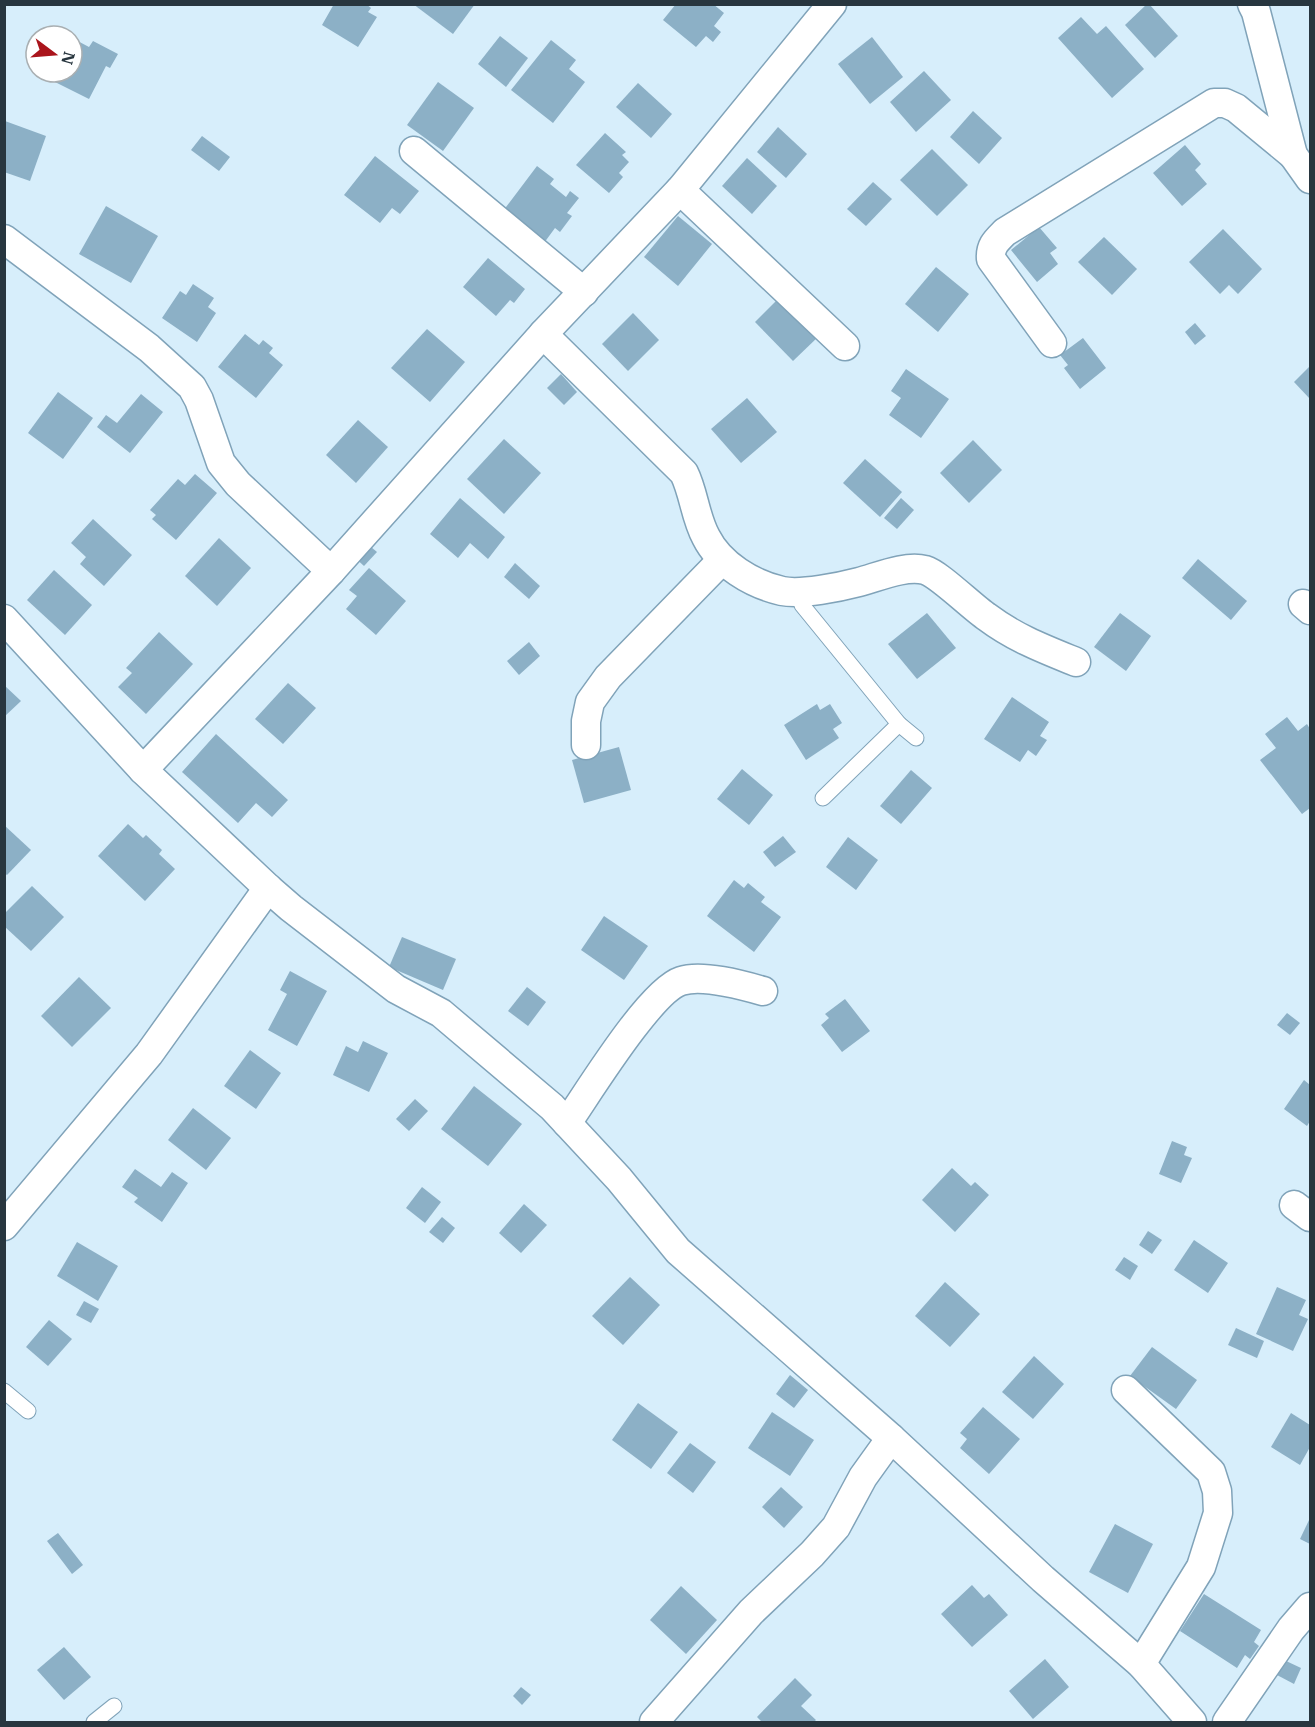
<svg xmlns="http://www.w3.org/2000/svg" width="1315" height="1727" viewBox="0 0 1315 1727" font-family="'IBM Plex Serif',serif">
  <rect width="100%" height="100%" fill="#d7eefb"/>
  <g fill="#8cb0c6">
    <polygon points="334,4 366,4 371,8 368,12 377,17 358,47 322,25"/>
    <polygon points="413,4 475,4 453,34"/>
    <polygon points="676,4 713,4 724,13 714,26 721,32 713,42 706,36 696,47 663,20"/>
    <polygon points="1147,4 1149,4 1178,36 1155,58 1125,25"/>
    <polygon points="1081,17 1097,34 1106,26 1144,69 1112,98 1058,38"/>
    <polygon points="500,36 528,58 506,87 478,64"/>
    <polygon points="872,37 903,77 870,104 838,64"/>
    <polygon points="72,38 89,47 93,41 118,54 110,68 106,66 89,99 49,79 53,72 72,72"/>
    <polygon points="551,40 576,60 569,69 585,82 553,123 511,90"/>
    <polygon points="924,71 951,100 916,132 890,102"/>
    <polygon points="438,82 474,108 443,151 407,125"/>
    <polygon points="638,83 672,114 651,138 616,107"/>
    <polygon points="973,111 1002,138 979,164 950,137"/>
    <polygon points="5,121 46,136 30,181 4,172"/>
    <polygon points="778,127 807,154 786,178 757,152"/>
    <polygon points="605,133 626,152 622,155 629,162 619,173 623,177 609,193 576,165"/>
    <polygon points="202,136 230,157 219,171 191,150"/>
    <polygon points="1185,145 1201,164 1195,170 1207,184 1182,206 1153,173"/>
    <polygon points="932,149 968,185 937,216 900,180"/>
    <polygon points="375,156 419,191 400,214 392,208 380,223 344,195"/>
    <polygon points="747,158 777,186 752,214 722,186"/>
    <polygon points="537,166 554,179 550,184 566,197 570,191 579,198 567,213 572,216 560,232 555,228 544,243 503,211"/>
    <polygon points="873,182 892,199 866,226 847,209"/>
    <polygon points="106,206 158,236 131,283 79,254"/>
    <polygon points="678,216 712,244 678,286 644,257"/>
    <polygon points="1039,227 1057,248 1050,253 1058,264 1037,282 1011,250"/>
    <polygon points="1223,229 1262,269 1238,294 1229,285 1220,294 1189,262"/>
    <polygon points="1104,237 1137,269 1112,295 1078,262"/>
    <polygon points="488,258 525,289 514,303 510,300 496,316 463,287"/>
    <polygon points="936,267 969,294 938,332 905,304"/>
    <polygon points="193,284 214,298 208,307 216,313 197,342 162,318 180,291 186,295"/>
    <polygon points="781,296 819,336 793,361 755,322"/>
    <polygon points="633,313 659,340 628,371 602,344"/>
    <polygon points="1195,323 1206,336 1195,345 1185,332"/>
    <polygon points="427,329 465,362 430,402 391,368"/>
    <polygon points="245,334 259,345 263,340 273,348 269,353 283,365 256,398 218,367"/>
    <polygon points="1083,338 1106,368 1080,389 1064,368 1068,365 1060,355"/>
    <polygon points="1310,366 1310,399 1294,382"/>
    <polygon points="906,369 949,399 921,438 889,415 901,398 891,391"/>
    <polygon points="561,374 577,392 564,405 547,388"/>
    <polygon points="58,392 93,418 63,459 28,433"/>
    <polygon points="141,394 163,412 130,453 97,427 106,415 117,423"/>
    <polygon points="747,398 777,432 741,463 711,429"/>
    <polygon points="358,420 388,447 356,483 326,455"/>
    <polygon points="504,439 541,473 504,514 467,479"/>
    <polygon points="973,440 1002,470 969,503 940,473"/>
    <polygon points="865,459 902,492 880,517 843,483"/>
    <polygon points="195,474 217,493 176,540 152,519 156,515 150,510 178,479 185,485"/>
    <polygon points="460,498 505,537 488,559 470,543 458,558 430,534"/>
    <polygon points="901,498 914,510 897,529 884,518"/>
    <polygon points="93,519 132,555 104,586 80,564 86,557 71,543"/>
    <polygon points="219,538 251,568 217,606 185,576"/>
    <polygon points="365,542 377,552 364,566 353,556"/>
    <polygon points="1198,559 1247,601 1231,620 1182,578"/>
    <polygon points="515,563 540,586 529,599 504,577"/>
    <polygon points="369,568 406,601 376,635 346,609 357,596 349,590"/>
    <polygon points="54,570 92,605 65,635 27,600"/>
    <polygon points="927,613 956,648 917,679 888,644"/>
    <polygon points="1120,613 1151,636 1126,671 1094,647"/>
    <polygon points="159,632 193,664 146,714 118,687 132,673 126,668"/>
    <polygon points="529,642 540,656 519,675 507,661"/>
    <polygon points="288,683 316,708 283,744 255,719"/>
    <polygon points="4,685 21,701 4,717"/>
    <polygon points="1012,697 1049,722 1040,736 1047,740 1036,756 1028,750 1020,762 984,739"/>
    <polygon points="817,704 820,710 830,704 842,723 833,729 839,738 806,760 784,725"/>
    <polygon points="1287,717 1298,731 1307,724 1310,729 1310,808 1302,814 1260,760 1276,748 1265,734"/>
    <polygon points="216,734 288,800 272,817 256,803 238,823 182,772"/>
    <polygon points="619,747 631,790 584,803 572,760"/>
    <polygon points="742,769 773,795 749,825 717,799"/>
    <polygon points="911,770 932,788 901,824 880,806"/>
    <polygon points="128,824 143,838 146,835 162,850 159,854 175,869 145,901 98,856"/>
    <polygon points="4,825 31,850 7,875 4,873"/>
    <polygon points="783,836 796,852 775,867 763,852"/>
    <polygon points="848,837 878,860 856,890 826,867"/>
    <polygon points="734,880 744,888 748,883 765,897 761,902 781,917 754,952 707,916"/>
    <polygon points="32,886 64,917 31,951 4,926 4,914"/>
    <polygon points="604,916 648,946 624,980 581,950"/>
    <polygon points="402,937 456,959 443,990 389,967"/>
    <polygon points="290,971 327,991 297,1046 268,1030 287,994 280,990"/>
    <polygon points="79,977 111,1008 72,1047 41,1016"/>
    <polygon points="527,987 546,1002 528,1026 508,1011"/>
    <polygon points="845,999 870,1031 842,1052 821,1025 829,1018 825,1014"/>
    <polygon points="1287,1013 1300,1023 1290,1035 1277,1025"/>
    <polygon points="363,1041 388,1053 369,1092 333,1075 346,1046 358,1052"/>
    <polygon points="250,1050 281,1073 256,1109 224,1086"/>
    <polygon points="1304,1080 1310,1085 1310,1121 1307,1126 1284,1109"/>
    <polygon points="474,1086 522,1124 488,1166 441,1129"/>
    <polygon points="415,1099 428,1111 409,1131 396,1119"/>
    <polygon points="193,1108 231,1138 206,1170 168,1140"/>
    <polygon points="1172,1141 1187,1147 1184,1155 1192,1158 1181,1183 1159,1174"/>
    <polygon points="952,1168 971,1186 975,1182 989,1195 955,1232 922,1200"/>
    <polygon points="135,1169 161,1187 172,1172 188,1183 162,1222 134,1202 138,1198 122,1187"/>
    <polygon points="422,1187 441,1202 425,1223 406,1208"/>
    <polygon points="524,1204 547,1225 521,1253 499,1233"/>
    <polygon points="442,1217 455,1228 443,1243 429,1232"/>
    <polygon points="1148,1231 1162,1240 1152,1254 1139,1245"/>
    <polygon points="1194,1240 1228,1263 1208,1293 1174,1270"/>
    <polygon points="77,1242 118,1266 98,1301 57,1276"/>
    <polygon points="1124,1257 1138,1266 1130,1280 1115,1270"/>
    <polygon points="630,1277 660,1305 623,1345 592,1316"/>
    <polygon points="945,1282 980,1314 950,1347 915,1316"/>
    <polygon points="1277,1287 1306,1300 1299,1315 1308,1319 1293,1351 1256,1334"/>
    <polygon points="84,1301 99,1309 91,1323 76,1315"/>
    <polygon points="49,1320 72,1339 48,1366 26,1347"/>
    <polygon points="1236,1328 1264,1341 1257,1358 1228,1345"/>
    <polygon points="1152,1347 1197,1380 1176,1409 1130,1376"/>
    <polygon points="1034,1356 1064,1384 1033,1419 1002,1392"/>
    <polygon points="790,1375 808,1390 794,1408 776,1394"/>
    <polygon points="638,1403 678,1432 651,1469 612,1440"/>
    <polygon points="983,1407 1020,1439 989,1474 960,1448 967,1439 960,1433"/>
    <polygon points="772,1412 814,1440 790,1476 748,1448"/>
    <polygon points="1291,1413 1310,1425 1310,1447 1300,1465 1271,1447"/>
    <polygon points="690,1443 716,1462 693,1493 667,1473"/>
    <polygon points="781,1487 803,1507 784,1528 762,1507"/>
    <polygon points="1310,1518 1310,1544 1300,1539"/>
    <polygon points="1115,1524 1153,1544 1128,1593 1089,1572"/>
    <polygon points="58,1533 83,1565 72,1574 47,1541"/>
    <polygon points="972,1585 984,1598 989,1594 1008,1615 972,1647 941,1614"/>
    <polygon points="681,1586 717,1620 686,1654 650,1620"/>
    <polygon points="1204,1594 1261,1630 1254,1642 1259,1646 1250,1659 1245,1655 1237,1668 1180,1631"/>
    <polygon points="64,1647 91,1677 64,1700 37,1670"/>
    <polygon points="1045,1659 1069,1687 1033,1719 1009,1691"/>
    <polygon points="1284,1660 1301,1668 1294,1684 1277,1675"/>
    <polygon points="795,1678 812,1695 801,1706 816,1720 814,1722 762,1722 757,1717"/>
    <polygon points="521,1687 531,1695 522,1705 513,1696"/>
  </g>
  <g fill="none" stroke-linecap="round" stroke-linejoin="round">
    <g stroke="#80a3b9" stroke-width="17">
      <g id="lane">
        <polyline points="798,591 802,605 899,724 916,738"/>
        <polyline points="823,798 899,724"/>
        <polyline points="4,1391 28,1411"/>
        <polyline points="94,1722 114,1706"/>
      </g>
    </g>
    <g stroke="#80a3b9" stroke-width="31">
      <g id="street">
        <polyline points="1252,4 1256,12 1293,155 1310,179"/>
        <polyline points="414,151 584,292"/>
        <polyline points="680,190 845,346"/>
        <polyline points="4,239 149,348 192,387 199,400 221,463 238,484 331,571"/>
        <path d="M543 334 684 473C694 493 695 517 706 537 720 565 752 584 782 591 801 595 840 587 859 582 878 577 905 565 925 570 939 574 972 607 987 617 1015 638 1044 649 1076 662"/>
        <path d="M1052 343 991 259C990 246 996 241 1005 232L1214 103H1225L1236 108 1293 155"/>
        <polyline points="1303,604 1310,610"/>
        <polyline points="4,619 143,770 268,888 291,908 396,989 441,1013 552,1107 619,1179 678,1251 891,1438 1043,1579 1141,1664 1192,1722"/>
        <polyline points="586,745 586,721 590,702 608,677 722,560"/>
        <polyline points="143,770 331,571 543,334 680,190 832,4"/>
        <path d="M567 1123C588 1093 650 991 681 981 702 974 742 985 763 991"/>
        <polyline points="1294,1205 1310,1217"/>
        <polyline points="4,1226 149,1054 268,888"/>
        <polyline points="1126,1390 1211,1472 1217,1491 1218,1513 1201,1567 1141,1664"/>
        <polyline points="654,1722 751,1612 812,1554 836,1527 863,1477 891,1438"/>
        <polyline points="1227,1722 1291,1629 1310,1607"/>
      </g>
    </g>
    <use href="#lane" stroke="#fff" stroke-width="15"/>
    <use href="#street" stroke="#fff" stroke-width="28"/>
  </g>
  <rect width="1315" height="1727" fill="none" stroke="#28363f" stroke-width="12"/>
  <g transform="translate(54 54) rotate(106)"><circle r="28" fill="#ffffff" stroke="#a9afb2" stroke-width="1.5"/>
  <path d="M0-4.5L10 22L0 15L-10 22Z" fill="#aa151c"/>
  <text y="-9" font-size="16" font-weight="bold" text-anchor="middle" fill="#28363f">N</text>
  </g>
</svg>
